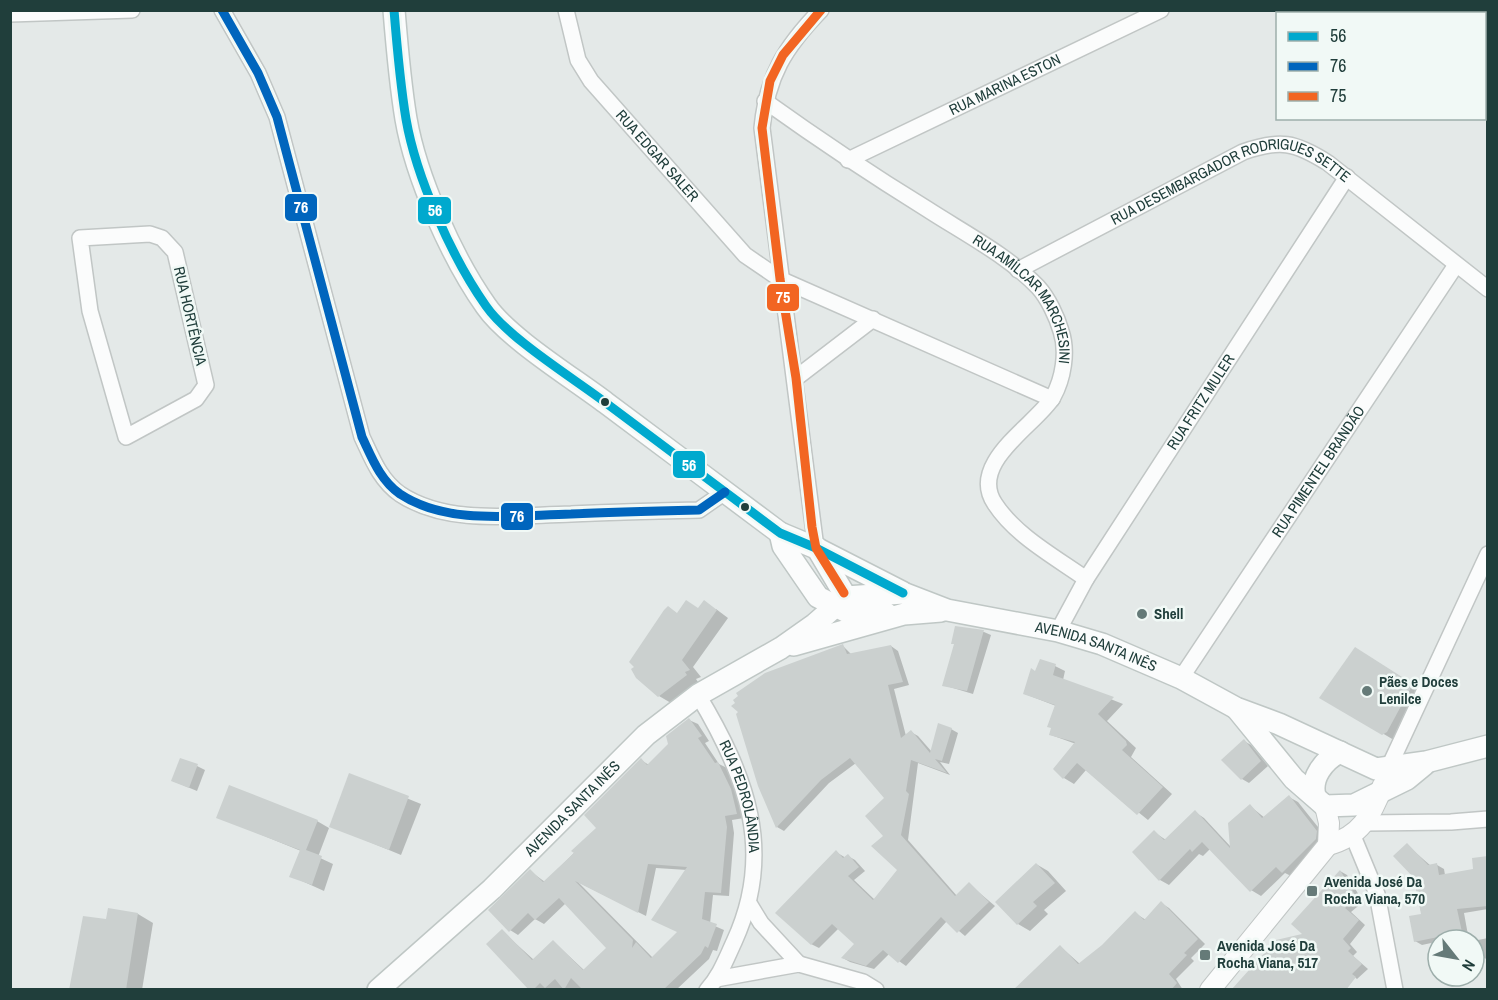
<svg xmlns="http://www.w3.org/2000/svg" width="1498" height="1000" viewBox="0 0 1498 1000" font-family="'Archivo Narrow',sans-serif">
  <rect width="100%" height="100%" fill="#e4e9e8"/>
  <g fill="#0003" fill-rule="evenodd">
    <polygon points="699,609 716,609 728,618 693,667 701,677 696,679 698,682 671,703 659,696 678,614"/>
    <polygon points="956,628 984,632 991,635 973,694 943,685 955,644"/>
    <polygon points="843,646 852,655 891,646 898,651 909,685 894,689 906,736 911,732 918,736 932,752 951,729 958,733 949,764 940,762 950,775 918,763 908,840 957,896 969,884 995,906 965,936 947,921 906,966 889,954 874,969 850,962 843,958 856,944 839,928 819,948 811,944 836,852 846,858 848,856 855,860 865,871 854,880 875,900 900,870 885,837 886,798 856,763 829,783 784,831 777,827"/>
    <polygon points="1371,658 1429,695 1399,743 1321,697"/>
    <polygon points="1055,666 1065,671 1063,680 1123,704 1107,721 1136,748 1131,757 1172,794 1148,820 1086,770 1074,784 1064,778 1076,744 1051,735 1056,706 1025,694 1036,673"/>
    <path d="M689 720 698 724 709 741 705 743 719 764 727 768 739 795 744 818 732 820 734 833 729 896 713 895 710 924 724 930 717 951 713 950 709 959 676 990H529L502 931 534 960 554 942 585 971 608 948 566 903 544 924 535 919 518 935 510 930 530 871 545 882 598 829 641 760 649 765 670 745ZM656 868 687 870 679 933 653 958 578 882 646 916Z"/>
    <polygon points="1244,741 1251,745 1268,766 1249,783 1242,779"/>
    <polygon points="197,766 205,770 197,791 173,781"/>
    <polygon points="350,775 421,804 401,855 331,826"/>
    <polygon points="1289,797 1298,802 1326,837 1293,877 1285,873 1261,896 1251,890 1211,848 1203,856 1199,854 1169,885 1160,880 1154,832 1166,840 1195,812 1204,818 1231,847 1250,806 1265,818"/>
    <polygon points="218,817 317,821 329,828 318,857 333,864 324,891 291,876 301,851"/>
    <polygon points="1407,845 1431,866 1437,865 1444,869 1445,875 1475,870 1488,859 1488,909 1464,913 1468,935 1422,945 1415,941 1422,916"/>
    <polygon points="1036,864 1048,871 1066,891 1044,910 1048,914 1030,931 1018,924"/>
    <polygon points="1340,871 1347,875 1363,902 1351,912 1365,925 1350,944 1357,952 1353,956 1368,969 1357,979 1305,935"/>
    <polygon points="1161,903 1169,908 1205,944 1191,958 1194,961 1176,979 1183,990 1015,990 1061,947 1080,964 1103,946 1135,913 1146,920"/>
    <polygon points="138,914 153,923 142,990 69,990 107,921"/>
    <polygon points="1488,938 1488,960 1481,956 1478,940"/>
  </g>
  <g fill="#cbd0cf" fill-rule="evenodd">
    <polygon points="686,600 698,608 704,600 717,610 682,660 690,670 685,672 687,675 658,697 636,678 631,669 634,667 629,662 664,610 668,606 677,613"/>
    <polygon points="955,626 984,630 967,691 942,686 954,644 951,644"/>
    <polygon points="843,644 847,654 891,645 903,682 888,685 901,738 911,730 930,753 938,723 952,728 942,761 935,759 947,773 911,760 906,791 909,794 901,835 955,896 969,882 989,902 957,933 941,917 898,963 883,950 866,966 841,958 854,944 832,924 811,945 775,913 836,850 843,858 848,854 859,867 848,876 873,900 897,870 871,846 883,836 865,816 884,798 850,758 821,780 776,828 758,786 736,714 738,712 731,706 735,703 733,700 738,696 736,693 765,673"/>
    <polygon points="1355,647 1413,684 1387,732 1382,735 1319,698"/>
    <polygon points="1040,659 1056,664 1053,675 1114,697 1098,714 1126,741 1127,745 1122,750 1163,787 1137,815 1077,763 1063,779 1053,769 1075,742 1049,735 1051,728 1047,727 1055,705 1023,694 1031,668 1035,671"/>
    <path d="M689 718 702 736 698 738 715 763 718 762 731 789 737 814 725 816 727 827 721 893 705 892 702 919 717 924 708 948 705 946 701 954 663 990H583L571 978 564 990 555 979 545 988 540 983 533 990H529L486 944 502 929 532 960 553 940 583 970 606 948 559 898 535 920 528 913 509 932 488 910 530 869 543 882 574 853 571 851 596 828 584 815 641 758 647 765 668 744 666 736ZM648 864 687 867 651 920 677 932 651 958 636 942 632 948 633 940 575 881 638 913Z"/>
    <polygon points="1244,739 1261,761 1241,780 1221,760"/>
    <polygon points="180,758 198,764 189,788 171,781"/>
    <polygon points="349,773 409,796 389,850 329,827"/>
    <polygon points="229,785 318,820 306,850 322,856 312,885 289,877 300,850 216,818"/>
    <polygon points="1289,795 1317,831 1316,839 1282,873 1276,867 1250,892 1202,842 1192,852 1190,849 1159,881 1132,852 1154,830 1164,840 1195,810 1230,848 1228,823 1250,804 1262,818"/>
    <polygon points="1407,843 1428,865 1437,863 1439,875 1473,869 1472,858 1488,856 1488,906 1457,909 1462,932 1414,942 1409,916 1421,914 1414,878 1393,856"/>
    <polygon points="1036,863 1055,883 1033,902 1037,906 1017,925 995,902"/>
    <polygon points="1340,870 1357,898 1345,908 1359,920 1343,939 1351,948 1348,951 1362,964 1352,974 1356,977 1346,990 1231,990 1276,940 1302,934 1291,924"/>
    <polygon points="1161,901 1198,939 1184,953 1187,955 1169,974 1177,983 1171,990 1013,990 1060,945 1078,964 1102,945 1135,911 1144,920"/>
    <polygon points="108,908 138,913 126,990 69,990 83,916 106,919"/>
  </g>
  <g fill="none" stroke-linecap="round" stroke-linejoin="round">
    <g stroke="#c1c6c5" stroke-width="18">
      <g id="minor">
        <path d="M222 10 258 73 277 117 362 437C372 458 380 480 400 494 448 526 517 515 571 514 613 512 656 511 699 510L725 492"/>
        <path id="s1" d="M566 10 578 60 591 81 745 255 780 279 1052 399"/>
        <polyline points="10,14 132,10"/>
        <path id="s2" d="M765 101C818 139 872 175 927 209 964 233 1007 255 1038 287 1048 298 1057 317 1061 331 1068 352 1063 379 1053 397 1036 425 967 463 995 504 1016 536 1055 557 1086 579"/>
        <path id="s3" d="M848 160 1161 10"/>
        <polygon points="150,234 162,238 175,252 206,385 196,399 126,437 90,311 80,238"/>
        <path id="s4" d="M1018 270 1243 152C1280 139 1295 142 1328 163L1488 289"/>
        <polyline points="796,378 873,319"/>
        <path d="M816 548 762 128C767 76 785 47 821 10"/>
        <path id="s5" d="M1058 631 1086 579 1347 177"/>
        <path id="s6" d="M1181 678 1456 265"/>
        <path id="s7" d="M698 695C746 775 776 851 734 942 726 959 720 976 707 990"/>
        <polyline points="1388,769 1488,554"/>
        <polyline points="1366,823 1451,822 1488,819"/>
        <polyline points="1353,836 1377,894 1395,990"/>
        <polyline points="750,905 761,923 799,964"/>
        <polyline points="716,979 799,964 863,982 876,990"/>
      </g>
    </g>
    <g stroke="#c1c6c5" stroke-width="22">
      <g id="tertiary">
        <polyline points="1325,806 1329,823 1328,845"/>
        <path d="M1328 845C1360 837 1372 815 1383 785"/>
        <polyline points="1210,990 1328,845"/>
      </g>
    </g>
    <g stroke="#bfc7c5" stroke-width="24">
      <g id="secondary">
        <path d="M394 10C397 47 400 83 406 119 416 177 452 258 486 306 508 338 573 378 606 403 664 446 722 490 780 533L816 548 902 592"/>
        <polyline points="780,533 783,546 818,597 847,612 886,613"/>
        <polyline points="817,548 846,597 847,611"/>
        <polyline points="794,645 904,614 941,611"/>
        <polyline points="1237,709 1294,779 1325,806 1354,805 1407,779 1424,765"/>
        <path d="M1315 796C1310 778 1324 760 1340 752"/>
        <path id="s8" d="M378 990 492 889 646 735 698 695 781 648 815 624 846 597 903 593 947 610 1058 631 1102 644 1181 678 1236 708 1279 724 1376 769 1426 762 1488 746"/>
      </g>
    </g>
    <use href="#minor" stroke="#fbfcfc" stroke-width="15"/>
    <use href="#tertiary" stroke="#fbfcfc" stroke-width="20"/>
    <use href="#secondary" stroke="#fbfcfc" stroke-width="21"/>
    <g stroke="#f1f9f6" stroke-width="14">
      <path id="bus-1" d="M394 10C397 47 400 83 406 119 416 177 452 258 486 306 508 338 573 378 606 403 664 446 722 490 780 533L816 548 903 593"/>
    </g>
    <g stroke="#f1f9f6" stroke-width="14">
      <path id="bus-2" d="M222 10 258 73 277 117 362 437C372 458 380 480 400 494 448 526 517 515 571 514 613 512 656 511 699 510L725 492"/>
    </g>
    <g stroke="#f1f9f6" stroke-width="14">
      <polyline id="bus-3" points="821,10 783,55 770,81 762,128 780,279 796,378 812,527 816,548 844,593"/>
    </g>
    <use href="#bus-1" stroke="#00a9ce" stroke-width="9"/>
    <use href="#bus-2" stroke="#0065bd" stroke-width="9"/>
    <use href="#bus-3" stroke="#f26522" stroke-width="9"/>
  </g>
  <g fill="#203e3b" stroke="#f1f9f6" stroke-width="2">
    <circle cx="605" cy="402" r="5"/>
    <circle cx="745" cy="507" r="5"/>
  </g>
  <g fill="#657a78" stroke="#f1f9f6" stroke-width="2">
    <circle cx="1142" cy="614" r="6"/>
    <circle cx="1367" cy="691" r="6"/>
    <rect x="1306" y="885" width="12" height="12" rx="3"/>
    <rect x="1199" y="949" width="12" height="12" rx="3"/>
  </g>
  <g text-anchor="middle" stroke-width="5" stroke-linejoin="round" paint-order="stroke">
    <g font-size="15" fill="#203e3b" stroke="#f1f9f6">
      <text dy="5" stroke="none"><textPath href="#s3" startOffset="174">RUA MARINA ESTON</textPath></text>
      <text dy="5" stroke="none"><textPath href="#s1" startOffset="176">RUA EDGAR SALER</textPath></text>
      <text dy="5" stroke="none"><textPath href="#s4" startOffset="238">RUA DESEMBARGADOR RODRIGUES SETTE</textPath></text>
      <text dy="5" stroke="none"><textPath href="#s2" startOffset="332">RUA AMÍLCAR MARCHESINI</textPath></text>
      <text transform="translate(190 316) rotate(77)" y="5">RUA HORTÊNCIA</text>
      <text dy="5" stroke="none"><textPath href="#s5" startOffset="270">RUA FRITZ MULER</textPath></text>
      <text dy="5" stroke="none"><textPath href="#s6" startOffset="248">RUA PIMENTEL BRANDÃO</textPath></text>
      <text dy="5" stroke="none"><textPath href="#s8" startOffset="872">AVENIDA SANTA INÊS</textPath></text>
      <text dy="5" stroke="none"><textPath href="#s7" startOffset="111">RUA PEDROLÂNDIA</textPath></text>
      <text dy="5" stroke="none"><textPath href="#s8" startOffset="266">AVENIDA SANTA INÊS</textPath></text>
    </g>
    <g font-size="15" font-weight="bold" fill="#203e3b" stroke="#f1f9f6" text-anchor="start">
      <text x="1154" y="619">Shell</text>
      <text x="1379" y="687">Pães e Doces<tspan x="1379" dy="17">Lenilce</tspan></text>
      <text x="1324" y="887">Avenida José Da<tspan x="1324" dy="17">Rocha Viana, 570</tspan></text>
      <text x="1217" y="951">Avenida José Da<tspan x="1217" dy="17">Rocha Viana, 517</tspan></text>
    </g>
  </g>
  <g stroke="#f1f9f6" stroke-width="2">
    <rect x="284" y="193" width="34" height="29" rx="6" fill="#0065bd"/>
    <rect x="417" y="196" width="35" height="29" rx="6" fill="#00a9ce"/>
    <rect x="766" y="283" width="34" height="29" rx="6" fill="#f26522"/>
    <rect x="672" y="450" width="34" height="29" rx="6" fill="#00a9ce"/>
    <rect x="500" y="502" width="34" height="29" rx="6" fill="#0065bd"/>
  </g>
  <g font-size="16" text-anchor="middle" font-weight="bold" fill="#fff">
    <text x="301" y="213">76</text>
    <text x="435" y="216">56</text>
    <text x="783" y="303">75</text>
    <text x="689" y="471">56</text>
    <text x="517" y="522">76</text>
  </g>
  <rect width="1498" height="1000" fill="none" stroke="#203e3b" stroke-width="24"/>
  <rect x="1276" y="12" width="210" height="108" fill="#f1f9f6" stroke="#9daeab" stroke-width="1.5"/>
  <rect x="1288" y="32" width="30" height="9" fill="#00a9ce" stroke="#9daeab" stroke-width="1.5"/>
  <text x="1330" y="42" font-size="18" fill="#203e3b">56</text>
  <rect x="1288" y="62" width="30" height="9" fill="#0065bd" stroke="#9daeab" stroke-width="1.5"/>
  <text x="1330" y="72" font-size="18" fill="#203e3b">76</text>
  <rect x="1288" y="92" width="30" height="9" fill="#f26522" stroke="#9daeab" stroke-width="1.5"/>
  <text x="1330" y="102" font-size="18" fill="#203e3b">75</text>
  <g transform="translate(1456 958) rotate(121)"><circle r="28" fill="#f1f9f6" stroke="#9daeab" stroke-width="1.5"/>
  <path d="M0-4.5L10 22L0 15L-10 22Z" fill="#657a78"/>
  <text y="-9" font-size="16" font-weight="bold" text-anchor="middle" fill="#203e3b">N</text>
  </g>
</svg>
